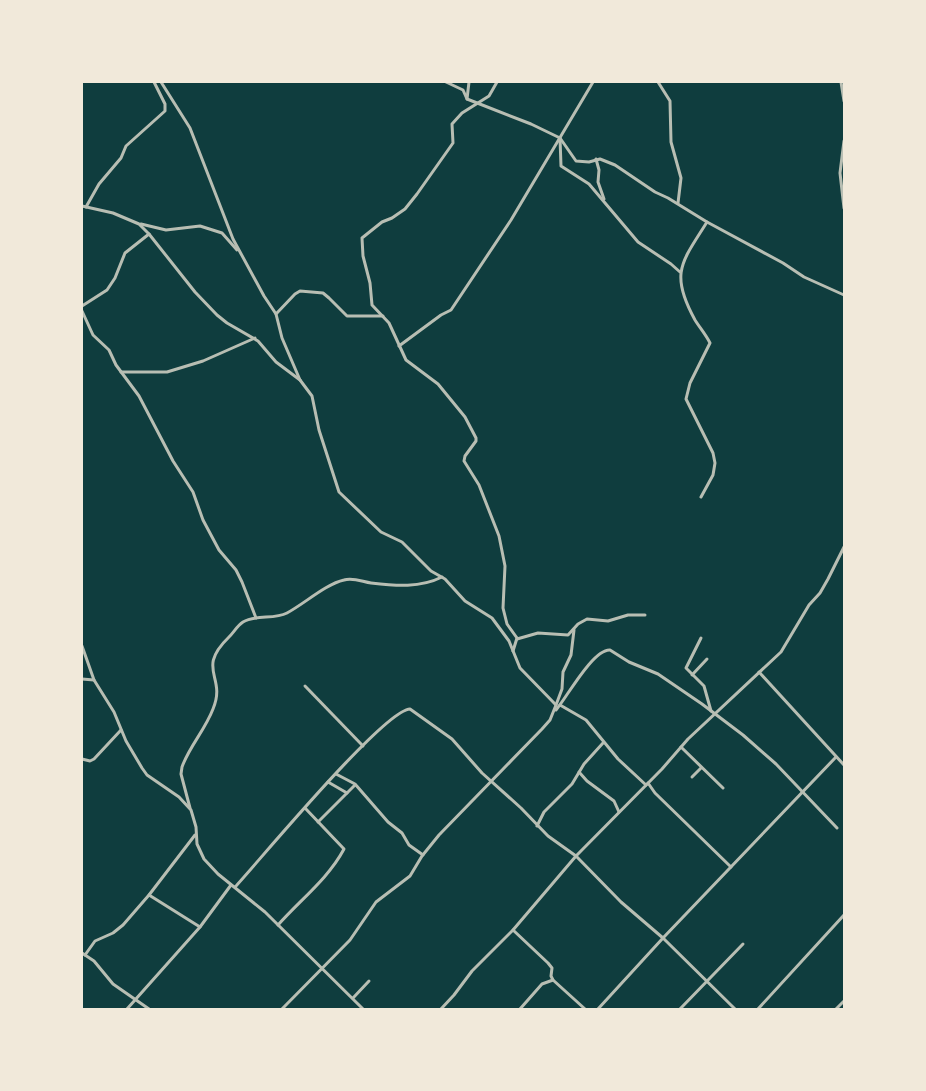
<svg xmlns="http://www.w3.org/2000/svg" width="926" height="1091" viewBox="0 0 926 1091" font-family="Merriweather,serif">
  <rect width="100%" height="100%" fill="#0f3d3e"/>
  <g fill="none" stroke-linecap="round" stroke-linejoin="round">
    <g stroke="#b8beb3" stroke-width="3">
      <polyline points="161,82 190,128 233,239 264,296 276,314 282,338 300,380 312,396 319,430 339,492 381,532 402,542 431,571 445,579 465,601 492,618 509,641 520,668 556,705 550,720 542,729 439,835 422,856 410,876 376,902 350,940 282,1009"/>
      <polyline points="446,82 463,90 467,99 531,124 560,138 576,161 589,162 600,159 615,165 655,192 668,198 707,222 783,263 804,277 844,295"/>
      <polyline points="497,82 489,96 462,113 452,124 453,143 417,194 405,209 392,218 382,222 362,238 363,256 370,283 372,305 389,323 406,360 438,384 465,417 476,438 476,441 465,456 464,461 479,485 499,536 505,566 503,608 507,624 517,638 513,651"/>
      <polyline points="658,82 670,101 671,142 681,178 678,203"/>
      <polyline points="841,82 844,101"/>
      <polyline points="467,99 469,82"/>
      <polyline points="560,138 561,166 589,184 638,242 671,264 680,272"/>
      <polyline points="844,141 840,173 844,208"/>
      <polyline points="596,159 599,170 598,182 604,199"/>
      <polyline points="82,206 113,213 139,224 149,234 195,292 217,315 227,323 258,341 276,362 300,380"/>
      <polyline points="86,207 99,184 121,158 126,146 165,111 165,104 154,82"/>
      <polyline points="141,224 166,230 200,226 222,233 237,250"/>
      <polyline points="82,306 107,290 115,278 125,253 149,234"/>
      <polyline points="82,311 93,335 109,350 116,365 139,396 173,461 193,492 203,520 219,550 236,570 242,582 256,618"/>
      <polyline points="276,314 295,294 300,291 323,293 329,298 347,316 383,316"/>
      <polyline points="399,346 441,315 451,310 511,220 593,82"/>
      <polyline points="121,372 167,372 203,361 255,338"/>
      <path d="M701 497 713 475 715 463 713 453 686 399 690 383 710 343C706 335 700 328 695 320 669 273 682 262 707 222"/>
      <polyline points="701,638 686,668 704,686 711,711"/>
      <polyline points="517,639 538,633 568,635 578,624 587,619 608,621 628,615 645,615"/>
      <polyline points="82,646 94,680 114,712 126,741 142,768 147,775 179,797 191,810 196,827 197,844 204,859 218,874 265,912 363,1009"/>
      <polyline points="759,672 844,765"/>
      <polyline points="692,675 707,659"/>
      <polyline points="82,679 94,680"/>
      <polyline points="305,686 363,746"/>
      <polyline points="556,705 562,689 563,672 571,655 574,630"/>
      <polyline points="560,705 586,720 618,759 646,785"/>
      <path d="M556 710C567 697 593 649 610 650L629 662 658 674 702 704 743 735 776 764 837 828"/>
      <polyline points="681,747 723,788"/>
      <polyline points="82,759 90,761 94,759 121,730"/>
      <polyline points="579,772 587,781 614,801 619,812"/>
      <polyline points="336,774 355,784 388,822 402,833 409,845 423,855"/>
      <polyline points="692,777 701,768"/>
      <polyline points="328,782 347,793"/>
      <polyline points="648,783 655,793 731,867"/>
      <path d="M190 808 181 774 182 767C189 747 205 730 213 709 227 676 195 670 229 637 234 632 237 626 243 622 256 614 274 620 287 613 304 604 326 584 344 580 353 577 363 582 371 583 396 586 420 588 442 577"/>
      <polyline points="318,822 355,785"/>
      <polyline points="537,826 544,812 572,784 584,764 603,743"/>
      <path d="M235 887C260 860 384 710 410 709L452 739 482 773 521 808 548 836 576 856 621 902 663 938 735 1009"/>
      <polyline points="149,895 200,927"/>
      <path d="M278 925C300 900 328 879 344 849L305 808"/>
      <polyline points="513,930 548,963 552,968 551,976 553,980 585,1009"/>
      <polyline points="82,953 94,961 113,984 149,1009"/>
      <polyline points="85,955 95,941 113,933 123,925 149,895 195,835"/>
      <polyline points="353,998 369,981"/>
      <polyline points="127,1009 200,927 231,885"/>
      <polyline points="441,1009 454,995 472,971 513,930 576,856 662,769 688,739 781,652 809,605 820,593 828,579 844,547"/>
      <polyline points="520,1009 542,984 553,980"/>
      <polyline points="598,1009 663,938 836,757"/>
      <polyline points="680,1009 743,944"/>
      <polyline points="758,1009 844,915"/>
      <polyline points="836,1009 844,1001"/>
    </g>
  </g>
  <rect width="926" height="1091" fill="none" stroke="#f1e9da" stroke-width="166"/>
</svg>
